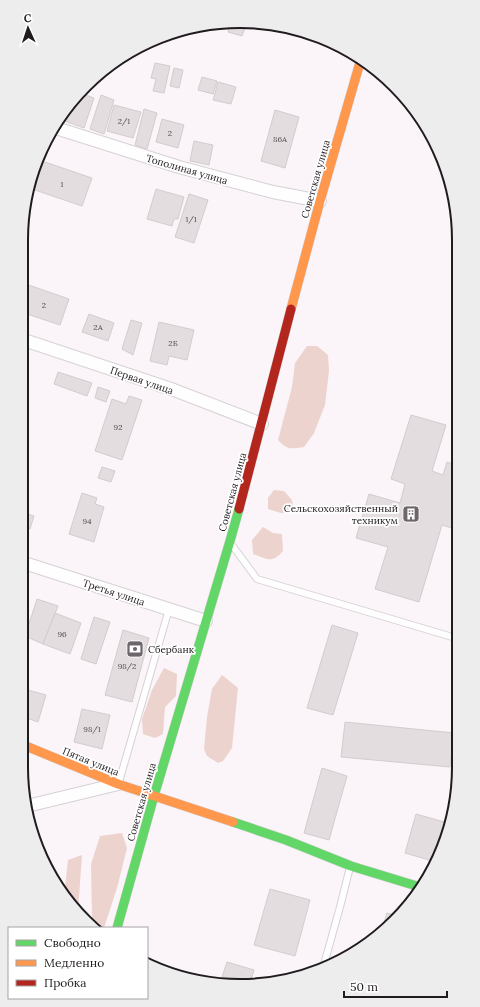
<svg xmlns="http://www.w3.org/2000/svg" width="480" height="1007" viewBox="0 0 480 1007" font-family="Lora,serif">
  <rect width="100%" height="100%" fill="#fbf5f9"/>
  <g fill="#ecd3cd">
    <path d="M307 346H317L328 355 329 371 325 405 314 433 304 447C291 449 287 450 278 440L292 387 295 363Z"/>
    <polygon points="274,490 284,491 292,500 294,512 281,513 268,509 268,498"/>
    <path d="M263 527 273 533 282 534 283 551C272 564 267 559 253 554L252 540Z"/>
    <polygon points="164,668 177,674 176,696 165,707 163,734 155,738 143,734 142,719 152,690"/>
    <polygon points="222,675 238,688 232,748 223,761 218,763 207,756 204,749 207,717 212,689"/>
    <polygon points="122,833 127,848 117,888 104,928 98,928 90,922 92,918 91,864 100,836"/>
    <polygon points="82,855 78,911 66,900 64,896 68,860"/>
  </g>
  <g fill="#e3dddf" stroke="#d3cccf">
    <polygon points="240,21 247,22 242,36 228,32 231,23"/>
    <polygon points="208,27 207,31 199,29"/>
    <polygon points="155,63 170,66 164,93 153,91 156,79 151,78"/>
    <polygon points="174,68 183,70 179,88 170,86"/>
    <polygon points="202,77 217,81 213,94 198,90"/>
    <polygon points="218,82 236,87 231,104 213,100"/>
    <polygon points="80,93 94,98 84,128 62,120"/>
    <polygon points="101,95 114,100 104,134 90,129"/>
    <polygon points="114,105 141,112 133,138 107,131"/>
    <polygon points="144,109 157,113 147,149 135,145"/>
    <polygon points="275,110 299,117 285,168 261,161"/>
    <polygon points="162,119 184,125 178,148 156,142"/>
    <polygon points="194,141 213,145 209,165 190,161"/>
    <polygon points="42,161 92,178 82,206 32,189"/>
    <polygon points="156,189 184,197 178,219 174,219 172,226 147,219"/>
    <polygon points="189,194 208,200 194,243 175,237"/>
    <polygon points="23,283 69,299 60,325 21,312 21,287"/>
    <polygon points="89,314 114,323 108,341 82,332"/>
    <polygon points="131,320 142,323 133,355 122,349"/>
    <polygon points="159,322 194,330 187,360 169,356 167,365 150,361"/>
    <polygon points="58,372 92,383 87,396 54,384"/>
    <polygon points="98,387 110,391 106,402 95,398"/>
    <polygon points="129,396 142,400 122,460 95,451 112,399 126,404"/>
    <polygon points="411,415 446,425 432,471 443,475 447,462 458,466 458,530 442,525 419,602 375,589 388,547 356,538 369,494 400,503 405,484 391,479"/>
    <polygon points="102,467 115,471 111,482 98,478"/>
    <polygon points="82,493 97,498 95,504 104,507 94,542 69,534"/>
    <polygon points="21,512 34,516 30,529 21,526"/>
    <polygon points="37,599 58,606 43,644 25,636"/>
    <polygon points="55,613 81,623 70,654 43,644"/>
    <polygon points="94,617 110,622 96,664 81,659"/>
    <polygon points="332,625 358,633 333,715 307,708"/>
    <polygon points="123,630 149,638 132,702 105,695"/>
    <polygon points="21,688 46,695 38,722 21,716"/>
    <polygon points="82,709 110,715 102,749 74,742"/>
    <polygon points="345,722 454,733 450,767 341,757"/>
    <polygon points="322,768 347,776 329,840 304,833"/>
    <polygon points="416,814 448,823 442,851 436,862 405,853"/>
    <polygon points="270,889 310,900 295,956 254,945"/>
    <polygon points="387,913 398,916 382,929"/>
    <polygon points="227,962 254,970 250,983 220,983"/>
  </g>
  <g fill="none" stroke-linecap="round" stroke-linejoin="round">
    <g stroke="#d6d1d5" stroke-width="8">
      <g id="lane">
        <polyline points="232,545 257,579 459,639"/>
        <polyline points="119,782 169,609"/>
        <polyline points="323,968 340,907 350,867"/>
      </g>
    </g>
    <g stroke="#d6d1d5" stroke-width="14">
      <g id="street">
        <polyline points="56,128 179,167 273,192 320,201"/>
        <polyline points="21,339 174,390 262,424"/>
        <polyline points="21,562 206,621"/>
        <polyline points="27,806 118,784"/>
      </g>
    </g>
    <g stroke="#d6d1d5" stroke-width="10">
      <g id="fast">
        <polyline points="233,822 286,840 351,866 420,887"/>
        <polyline points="117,928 154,796 230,541 239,509"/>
      </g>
    </g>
    <g stroke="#d6d1d5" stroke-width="10">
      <g id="slow">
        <polyline points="291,309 320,201 361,59"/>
        <polyline points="21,744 118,784 233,822"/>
      </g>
    </g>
    <g stroke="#d6d1d5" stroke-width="10">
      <polyline id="jam" points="239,509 291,309"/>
    </g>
    <use href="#lane" stroke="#fefefe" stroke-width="6"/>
    <use href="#street" stroke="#fefefe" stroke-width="12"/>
    <use href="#fast" stroke="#63d668" stroke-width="9"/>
    <use href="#slow" stroke="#ff974d" stroke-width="9"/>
    <use href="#jam" stroke="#b3261e" stroke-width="9"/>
  </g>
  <defs>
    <g id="building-square" transform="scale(0.9)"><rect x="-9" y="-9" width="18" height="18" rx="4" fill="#6d676b" stroke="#fff"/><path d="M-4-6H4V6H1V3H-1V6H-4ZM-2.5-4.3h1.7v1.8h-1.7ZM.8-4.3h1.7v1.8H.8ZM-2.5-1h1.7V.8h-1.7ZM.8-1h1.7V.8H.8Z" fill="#fff"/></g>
    <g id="bank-square" transform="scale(0.9)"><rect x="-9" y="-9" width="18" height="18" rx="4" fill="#6d676b" stroke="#fff"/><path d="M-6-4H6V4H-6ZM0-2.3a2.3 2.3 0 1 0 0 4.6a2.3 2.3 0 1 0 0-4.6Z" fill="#fff"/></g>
  </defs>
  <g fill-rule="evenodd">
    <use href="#building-square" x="411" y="514"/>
    <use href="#bank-square" x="135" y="649"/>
  </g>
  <g text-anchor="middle" stroke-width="3.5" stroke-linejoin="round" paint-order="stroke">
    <g font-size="8" fill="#514c4f">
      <text x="124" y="124">2/1</text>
      <text x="170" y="136">2</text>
      <text x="280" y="142">86А</text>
      <text x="62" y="187">1</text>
      <text x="191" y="222">1/1</text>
      <text x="44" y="308">2</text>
      <text x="98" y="330">2А</text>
      <text x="173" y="346">2Б</text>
      <text x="118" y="430">92</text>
      <text x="87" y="524">94</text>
      <text x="62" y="637">96</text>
      <text x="127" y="669">98/2</text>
      <text x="92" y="732">98/1</text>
    </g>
    <g font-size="10" fill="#201b1f" stroke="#fff">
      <text transform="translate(187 169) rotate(16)" y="4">Тополиная улица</text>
      <text transform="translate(315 179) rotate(-74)" y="4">Советская улица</text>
      <text transform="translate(142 380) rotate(19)" y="4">Первая улица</text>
      <text transform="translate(232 492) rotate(-75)" y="4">Советская улица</text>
      <text transform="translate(114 592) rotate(18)" y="4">Третья улица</text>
      <text transform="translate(91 761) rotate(22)" y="4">Пятая улица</text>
      <text transform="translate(141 802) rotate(-74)" y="4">Советская улица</text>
    </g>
    <g font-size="10" fill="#201b1f" stroke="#fff" text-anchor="end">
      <text x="398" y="512">Сельскохозяйственный<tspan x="398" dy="12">техникум</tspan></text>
      <text x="148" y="653" text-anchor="start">Сбербанк</text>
    </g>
  </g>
  <path d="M0 0H480V1007H0ZM240 28H240A212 212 0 0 1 452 240V767A212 212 0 0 1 240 979H240A212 212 0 0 1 28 767V240A212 212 0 0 1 240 28Z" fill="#ededed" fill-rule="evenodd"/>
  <path fill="none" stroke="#201b1f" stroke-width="2" d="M240 28H240A212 212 0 0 1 452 240V767A212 212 0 0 1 240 979H240A212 212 0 0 1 28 767V240A212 212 0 0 1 240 28Z"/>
  <rect x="8" y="927" width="140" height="72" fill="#ffffff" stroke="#a6a4a5"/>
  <rect x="16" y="940" width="20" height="6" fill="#63d668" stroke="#a6a4a5"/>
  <text x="44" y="947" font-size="12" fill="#201b1f">Свободно</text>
  <rect x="16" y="960" width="20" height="6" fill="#ff974d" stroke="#a6a4a5"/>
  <text x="44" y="967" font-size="12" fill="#201b1f">Медленно</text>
  <rect x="16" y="980" width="20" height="6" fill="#b3261e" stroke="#a6a4a5"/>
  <text x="44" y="987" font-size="12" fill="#201b1f">Пробка</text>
  <g transform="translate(28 28) rotate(357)" stroke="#ffffff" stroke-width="3" paint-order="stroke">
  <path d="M0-3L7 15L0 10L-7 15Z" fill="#201b1f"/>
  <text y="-6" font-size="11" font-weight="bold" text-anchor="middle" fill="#201b1f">С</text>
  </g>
  <path d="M344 991v6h103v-6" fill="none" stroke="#201b1f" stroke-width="2"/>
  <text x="350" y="991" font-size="12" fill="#201b1f" stroke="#ffffff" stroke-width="3" paint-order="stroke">50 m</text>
</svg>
